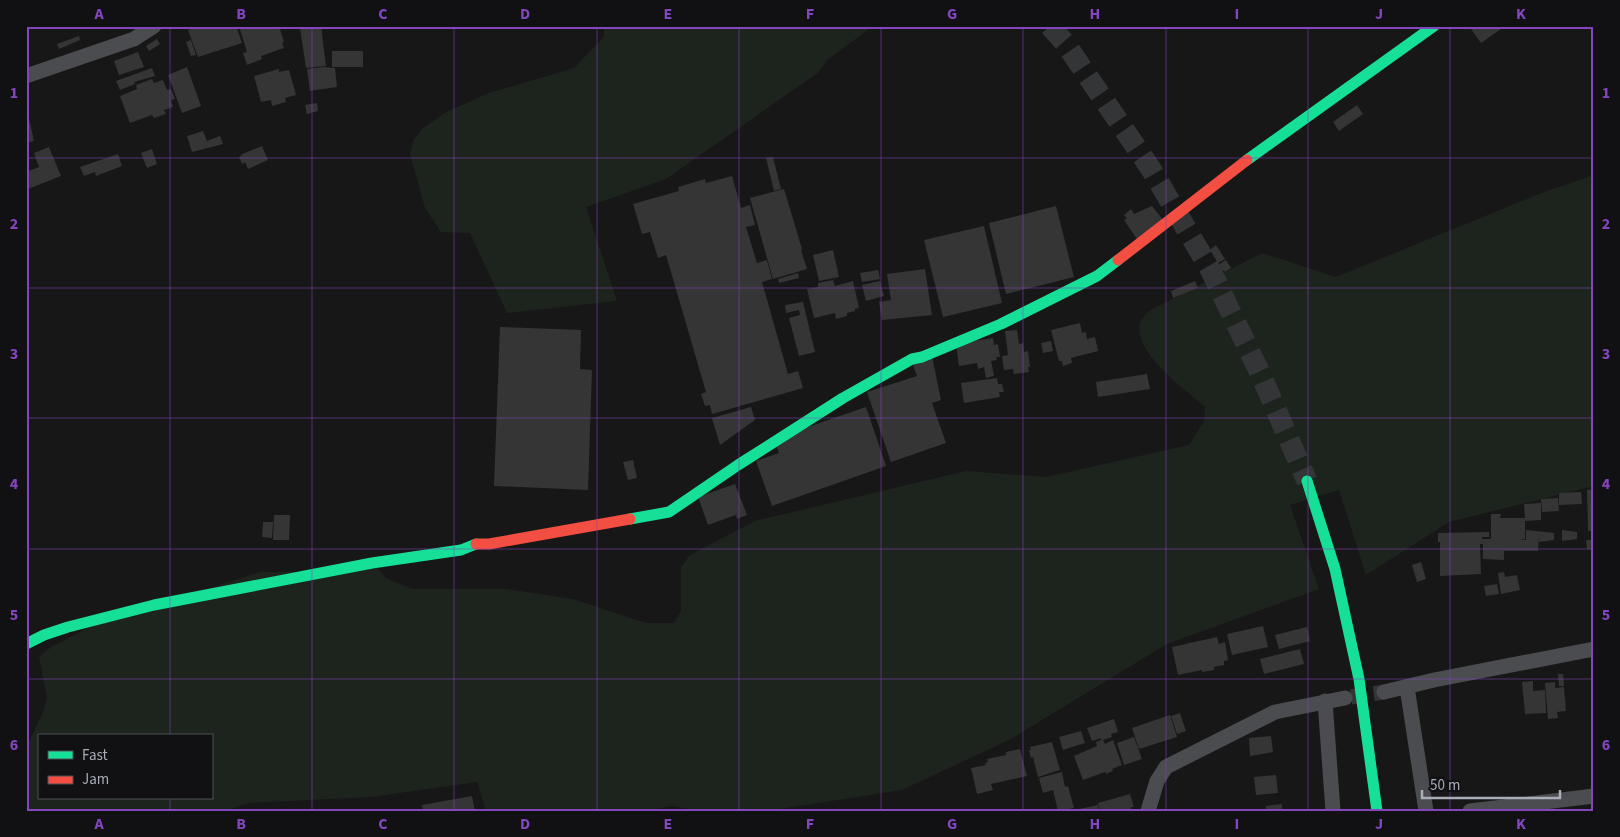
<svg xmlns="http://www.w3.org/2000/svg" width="1620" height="837" viewBox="0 0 1620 837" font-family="'Source Sans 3',sans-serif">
  <rect width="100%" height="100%" fill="#171717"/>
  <g fill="#1d241e" fill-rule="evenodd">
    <polygon points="604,26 873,26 827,60 819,72 666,179 586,207 617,301 507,313 470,233 441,232 425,208 410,154 413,141 422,129 446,112 489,93 574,68 604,37"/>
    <path d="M1594 175V486L1449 522 1366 575 1339 490 1290 505 1319 589 1167 644 1009 740 902 790 767 811H700L672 806 645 811H486L477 782 371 797 248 803 226 811H26V748L43 712 47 698 39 657 51 647 90 627 260 572H306L377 568 386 578 412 589H506L573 599 646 623H674L681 611V567L690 555 755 521 966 471 1046 477 1189 445 1204 421 1205 407C1185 389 1133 353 1140 323 1142 318 1146 315 1149 311L1262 253 1336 277 1544 192ZM39 736H211V798H39Z"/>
  </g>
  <g fill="#353536">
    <polygon points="198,26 236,26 242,43 198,57 188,30"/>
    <polygon points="239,26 279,26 284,42 282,43 284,48 261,56 262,59 247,65 243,53 247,52"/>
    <polygon points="312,26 321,26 326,66 306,68 300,28"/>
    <polygon points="1469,26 1499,26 1501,29 1481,43"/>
    <polygon points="79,36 80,40 59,49 57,44"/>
    <polygon points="157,39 160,44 149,51 146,46"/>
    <polygon points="191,40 196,55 191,56 186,42"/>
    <rect x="332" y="51" width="31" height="16"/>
    <polygon points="138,52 144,67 119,75 114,61"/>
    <polygon points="187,67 201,106 182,113 168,75"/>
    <polygon points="324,67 335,68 337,87 310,91 307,69"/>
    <polygon points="152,68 155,76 134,82 135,84 120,90 116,81"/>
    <polygon points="279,69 279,72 289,70 296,95 285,98 286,102 272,106 271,100 261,102 254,76"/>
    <polygon points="152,79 154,83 163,80 167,90 171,89 175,99 171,100 173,107 164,110 166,114 154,118 152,115 130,123 120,96 137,89 136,85"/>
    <polygon points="317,103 318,111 307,114 305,105"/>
    <polygon points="1357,105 1363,114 1339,131 1333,122"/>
    <polygon points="26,114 28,114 34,141 26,143"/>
    <polygon points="203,131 207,141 220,136 223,144 192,152 187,136"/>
    <polygon points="262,146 268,160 248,169 245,162 242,164 239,157 242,155 242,154"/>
    <polygon points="49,147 61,176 28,189 26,172 39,167 34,153"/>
    <polygon points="152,149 157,164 147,168 141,153"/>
    <polygon points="118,154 122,166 96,176 95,172 84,176 80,167"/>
    <polygon points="773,157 781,189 774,191 766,158"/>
    <polygon points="732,176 741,208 750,205 755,225 746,227 757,263 767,260 772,279 762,282 788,374 798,371 803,388 712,414 710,405 705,406 701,394 706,392 666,255 658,258 650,232 642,234 633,204 679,191 678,187 705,179 706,183"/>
    <polygon points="784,189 802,249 801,250 807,269 773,279 750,198"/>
    <polygon points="1056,206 1074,277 1006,294 989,223"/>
    <polygon points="1152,206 1163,220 1137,239 1124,220 1127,218 1124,215 1131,209 1134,214"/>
    <polygon points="984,226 1002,303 943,317 924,240"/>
    <polygon points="1216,245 1225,259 1218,263 1210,250"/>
    <polygon points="833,250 839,277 819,281 813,255"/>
    <polygon points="1226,260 1231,268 1225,272 1223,270 1222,271 1218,265"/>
    <polygon points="1218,265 1223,275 1207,283 1204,275 1212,272 1210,269"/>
    <polygon points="925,269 932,315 882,320 879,302 891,300 887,274"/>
    <polygon points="878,270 880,279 862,282 860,273"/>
    <polygon points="798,273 799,278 779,283 778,279"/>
    <polygon points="833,280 835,286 853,281 859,308 855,309 855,311 847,313 847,316 836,319 835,313 814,318 807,289 818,287 818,283"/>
    <polygon points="880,281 884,296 866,301 862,285"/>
    <polygon points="1195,281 1198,288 1173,298 1171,291"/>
    <polygon points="803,302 815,352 799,356 789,318 800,315 799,310 786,313 785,305"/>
    <polygon points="1080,323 1082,333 1086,332 1087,339 1095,337 1098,351 1071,358 1072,363 1063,366 1062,361 1059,361 1051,330"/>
    <polygon points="500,327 581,330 580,369 592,370 588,490 494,486"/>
    <polygon points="1017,330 1019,344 1023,343 1024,352 1028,351 1030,367 1028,367 1029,372 1014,374 1013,369 1004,370 1002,356 1008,355 1005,331"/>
    <polygon points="993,338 994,345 998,344 1000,357 996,357 997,360 991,361 994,376 986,378 984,367 978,369 977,363 959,366 956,344"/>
    <polygon points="1051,341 1053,351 1043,353 1041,343"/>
    <polygon points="932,356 941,400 932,403 946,443 891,462 867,392 917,376 912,363"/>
    <polygon points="1147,374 1150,389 1098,397 1096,382"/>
    <polygon points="997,378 998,384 1002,384 1004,392 999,392 1000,397 964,403 961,383"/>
    <polygon points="751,407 755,420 720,445 712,418"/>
    <polygon points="866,407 886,466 772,506 756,461 779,453 775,443 796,431"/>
    <polygon points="633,460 637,478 628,480 623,462"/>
    <polygon points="735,484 747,515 737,519 736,515 708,525 698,497"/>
    <polygon points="1594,489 1594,531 1588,531 1587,490"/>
    <polygon points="1581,492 1582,504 1559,505 1559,493"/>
    <polygon points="1558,498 1559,511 1542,512 1541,499"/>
    <polygon points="1541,503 1541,520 1525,521 1525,539 1519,540 1526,540 1526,530 1554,533 1554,540 1539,542 1539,535 1538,551 1504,551 1504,560 1483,559 1483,544 1480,544 1481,574 1440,576 1440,542 1438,542 1438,533 1489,532 1489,537 1482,537 1482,539 1491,539 1491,514 1501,514 1500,518 1525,518 1524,504"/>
    <polygon points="274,515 290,515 289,540 273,540"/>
    <polygon points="263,522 273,522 272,538 262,537"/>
    <polygon points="1562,530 1577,532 1577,539 1562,541"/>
    <polygon points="1586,540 1594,540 1594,549 1587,549"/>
    <polygon points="1421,562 1426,579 1417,582 1412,565"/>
    <polygon points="1504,572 1505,577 1517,575 1520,590 1501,594 1498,573"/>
    <polygon points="1497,584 1499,594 1486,596 1484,586"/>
    <polygon points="1263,626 1268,647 1232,655 1227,634"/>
    <polygon points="1307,627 1310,641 1279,649 1275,635"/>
    <polygon points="1217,637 1219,644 1225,642 1228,660 1224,661 1224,665 1214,667 1214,670 1202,672 1202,670 1178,675 1172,647"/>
    <polygon points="1300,649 1304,664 1264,674 1260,659"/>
    <polygon points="1558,674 1563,674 1564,686 1559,686"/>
    <polygon points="1533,681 1533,691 1545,690 1546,713 1525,714 1522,682"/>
    <polygon points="1555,682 1555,688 1564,687 1566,711 1557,712 1558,718 1548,719 1545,683"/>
    <polygon points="1180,713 1186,731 1177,734 1171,716"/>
    <polygon points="1170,715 1177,737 1139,749 1132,728"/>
    <polygon points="1114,719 1118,732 1111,734 1112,737 1103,740 1105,744 1113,740 1122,765 1112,769 1113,771 1106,774 1105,772 1083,780 1074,756 1097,746 1096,742 1101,740 1101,738 1092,741 1087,728"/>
    <polygon points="1081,731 1085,743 1063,750 1059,737"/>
    <polygon points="1271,736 1273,752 1250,756 1249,738"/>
    <polygon points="1134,737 1142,759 1124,765 1117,743"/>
    <polygon points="1052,742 1060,770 1038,777 1033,757 1031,758 1029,750 1031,750 1030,747"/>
    <polygon points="1020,749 1027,776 991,784 993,790 977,794 971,768 986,765 985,763 988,762 987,759 1006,755 1006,752"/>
    <polygon points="1062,772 1065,787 1068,786 1074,808 1058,811 1053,790 1043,793 1039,778"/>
    <polygon points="1276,775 1278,793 1256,795 1254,777"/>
    <polygon points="1130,794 1134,807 1131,807 1132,811 1100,811 1098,803"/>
    <polygon points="472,796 475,811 423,811 422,805"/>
    <polygon points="1282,804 1282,811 1266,811 1266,806"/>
    <polygon points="1098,805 1099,811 1080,811 1079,809"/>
  </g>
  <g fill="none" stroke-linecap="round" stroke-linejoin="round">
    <polyline stroke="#343537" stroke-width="15" stroke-dasharray="15 8" stroke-linecap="butt" points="1351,697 1384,692"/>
    <polyline stroke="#343537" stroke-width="21" stroke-dasharray="21 11" stroke-linecap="butt" points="1050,26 1065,43 1151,169 1210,269 1261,375 1307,481"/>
    <g stroke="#4b4c50" stroke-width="15">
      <polyline points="26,76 134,39 154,26"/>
      <polyline points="1407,687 1426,811"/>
      <polyline points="1384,692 1434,680 1594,649"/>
      <polyline points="1325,701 1333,811"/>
      <polyline points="1148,811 1157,781 1166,767 1275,712 1345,698"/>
      <polyline points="1470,811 1594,796"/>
    </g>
    <g stroke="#16e098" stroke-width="11">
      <polyline points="1247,160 1434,26"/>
      <polyline points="1307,481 1335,569 1359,679 1377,811"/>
      <polyline points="630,519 669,512 738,465 843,398 912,359 922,357 1001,324 1097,276 1118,260"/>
      <polyline points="26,644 44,635 68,627 154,605 372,563 461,550 476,544"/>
    </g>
    <g stroke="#f24e42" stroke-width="11">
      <polyline points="1118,260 1247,160"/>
      <polyline points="476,544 489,544 630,519"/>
    </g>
  </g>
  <path fill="none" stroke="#8446be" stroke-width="1" stroke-opacity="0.55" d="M170 26V736M312 26V811M454 26V811M597 26V811M739 26V811M881 26V811M1023 26V811M1166 26V811M1308 26V811M1450 26V811M26 158H1594M26 288H1594M26 418H1594M26 549H1594M26 679H1594M170 798V811"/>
  <rect width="1620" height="837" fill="none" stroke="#111113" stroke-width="55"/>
  <rect x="38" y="734" width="175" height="65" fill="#111113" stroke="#4d4f55"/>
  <rect x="48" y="751" width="25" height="8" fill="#16e098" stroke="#4d4f55"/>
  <text x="82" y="760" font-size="15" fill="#a8adb8">Fast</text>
  <rect x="48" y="776" width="25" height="8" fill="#f24e42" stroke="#4d4f55"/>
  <text x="82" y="784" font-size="15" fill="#a8adb8">Jam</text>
  <path d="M1422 790v8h138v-8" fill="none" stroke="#a8adb8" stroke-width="2.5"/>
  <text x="1430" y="790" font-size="15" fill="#a8adb8" stroke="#111113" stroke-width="4" paint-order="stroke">50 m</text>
  <rect x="28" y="28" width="1564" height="782" fill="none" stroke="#8446be" stroke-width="2"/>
  <g font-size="16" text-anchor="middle" font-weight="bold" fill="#8446be">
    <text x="99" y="19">A</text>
    <text x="241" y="19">B</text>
    <text x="383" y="19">C</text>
    <text x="525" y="19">D</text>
    <text x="668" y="19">E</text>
    <text x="810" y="19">F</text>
    <text x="952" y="19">G</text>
    <text x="1095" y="19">H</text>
    <text x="1237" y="19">I</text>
    <text x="1379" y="19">J</text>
    <text x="1521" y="19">K</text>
    <text x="14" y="98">1</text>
    <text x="1606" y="98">1</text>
    <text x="14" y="229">2</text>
    <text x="1606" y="229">2</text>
    <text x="14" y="359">3</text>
    <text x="1606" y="359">3</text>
    <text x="14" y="489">4</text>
    <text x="1606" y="489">4</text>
    <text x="14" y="620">5</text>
    <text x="1606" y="620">5</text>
    <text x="14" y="750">6</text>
    <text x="1606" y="750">6</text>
    <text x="99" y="829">A</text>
    <text x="241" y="829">B</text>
    <text x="383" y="829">C</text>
    <text x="525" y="829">D</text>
    <text x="668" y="829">E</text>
    <text x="810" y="829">F</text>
    <text x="952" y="829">G</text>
    <text x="1095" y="829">H</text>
    <text x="1237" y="829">I</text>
    <text x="1379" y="829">J</text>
    <text x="1521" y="829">K</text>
  </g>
</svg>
